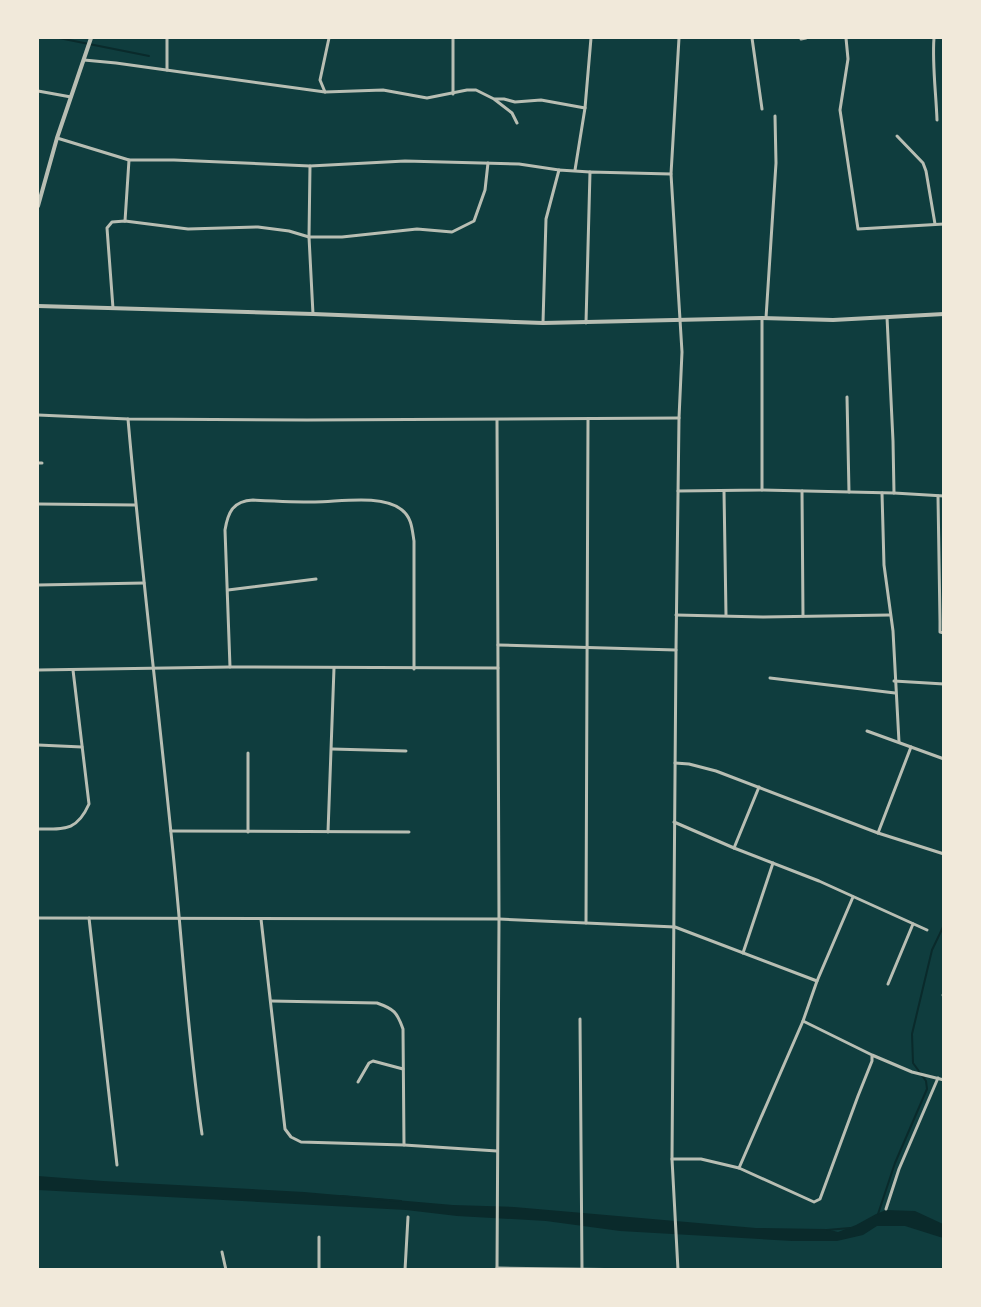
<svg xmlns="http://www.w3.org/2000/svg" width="981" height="1307" viewBox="0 0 981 1307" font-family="Lato,sans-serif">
  <rect width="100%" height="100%" fill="#0f3d3e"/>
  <polygon fill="#0a2a2b" points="38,1176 103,1181 304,1192 453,1205 514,1207 756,1228 826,1229 838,1232 856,1225 876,1214 886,1210 915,1211 943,1224 943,1238 905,1226 877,1226 863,1235 837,1241 792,1241 620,1231 546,1221 457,1216 406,1210 38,1190"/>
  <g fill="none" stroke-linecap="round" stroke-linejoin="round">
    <g stroke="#0a2a2b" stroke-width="2">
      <polyline points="59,38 149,56"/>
      <polyline points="341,1196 401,1201"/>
      <polyline points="878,1214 895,1163 927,1089 926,1081 913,1063 912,1034 932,950 944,925"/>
      <polyline points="827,1230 850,1228"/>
    </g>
    <g stroke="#b8beb3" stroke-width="3">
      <polyline points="167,38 167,70"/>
      <polyline points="752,38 762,109"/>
      <polyline points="846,38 848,59 840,110 858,229 944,224"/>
      <path d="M934 38C932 64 936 92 937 120"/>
      <polyline points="801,39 806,38"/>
      <polyline points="84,60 116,63 325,92 383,90 427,98 467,90 476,90 494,99 512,113 517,123"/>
      <polyline points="38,91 71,97"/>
      <polyline points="325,92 320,80 329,38"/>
      <polyline points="453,94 453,38"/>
      <polyline points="495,99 504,99 515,102 541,100 585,108"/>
      <polyline points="897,136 923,163 926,171 935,224"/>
      <polyline points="57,138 129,160 174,160 310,166"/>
      <polyline points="575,170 585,108 591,38"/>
      <polyline points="125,221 129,160"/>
      <polyline points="113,308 107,228 112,222 125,221 188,229 258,227 289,231 309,237 342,237 417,229 452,232 474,221 485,190 488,163"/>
      <polyline points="313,314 309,237 310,166 405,161 519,164 559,170"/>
      <polyline points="766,318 776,163 775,116"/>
      <polyline points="543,323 546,219 559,170 590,172"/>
      <polyline points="586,323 590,172 671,174"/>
      <polyline points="847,397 849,492"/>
      <polyline points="38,415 128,419 307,420 679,418"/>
      <path d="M128 419C140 557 157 695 171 833 182 934 187 1034 202 1134"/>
      <polyline points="497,420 499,919 497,1270"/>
      <polyline points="38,463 42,463"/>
      <polyline points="762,490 894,493 893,441 887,317"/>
      <polyline points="678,491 762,490 762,318"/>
      <polyline points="724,491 726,615"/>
      <polyline points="802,491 803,616"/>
      <polyline points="882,493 884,565 893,631 899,742"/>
      <polyline points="894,493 944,496"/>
      <polyline points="938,496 940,621 940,632 944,633"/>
      <polyline points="38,504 135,505"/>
      <polyline points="38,585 144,583"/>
      <polyline points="228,590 316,579"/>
      <polyline points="676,615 763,617 890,615"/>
      <polyline points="498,645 676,650"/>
      <path d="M230 667 225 530C228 512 233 501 253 500 274 501 294 502 315 502 339 502 382 494 402 510 412 518 412 529 414 541V669"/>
      <polyline points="38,670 230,667 498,668"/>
      <polyline points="770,678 895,693"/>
      <polyline points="894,681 944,684"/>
      <polyline points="867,731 944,759"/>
      <polyline points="38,745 82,747"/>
      <polyline points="332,749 406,751"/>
      <polyline points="248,753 248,832"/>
      <polyline points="675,763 689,764 716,771 878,833 944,854"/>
      <polyline points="674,822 734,848 819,881 927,930"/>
      <path d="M38 829C65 829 77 831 89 804L73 670"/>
      <polyline points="171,831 409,832"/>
      <polyline points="328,832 334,668"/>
      <polyline points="878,833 911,747"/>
      <polyline points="734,848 759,787"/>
      <polyline points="38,918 499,919 675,927 817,981"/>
      <polyline points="89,918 117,1165"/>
      <polyline points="261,919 285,1129 291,1137 301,1142 404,1145 497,1151"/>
      <polyline points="586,923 588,419"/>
      <polyline points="743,953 773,863"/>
      <polyline points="888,984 913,924"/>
      <polyline points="943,995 944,995"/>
      <path d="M271 1001 377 1003C394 1009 397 1012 403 1029L404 1145"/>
      <polyline points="580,1019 582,1270"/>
      <polyline points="803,1021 817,981 853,897"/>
      <polyline points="872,1055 872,1061 858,1096 820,1199 814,1202 739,1168 803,1021 872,1055 912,1072 944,1080"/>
      <polyline points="358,1082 369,1063 373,1061 403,1069"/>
      <polyline points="672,1159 701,1159 739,1168"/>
      <polyline points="886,1209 899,1169 938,1078"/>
      <polyline points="222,1252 226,1270"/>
      <polyline points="497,1268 643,1270"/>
      <polyline points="319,1270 319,1237"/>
      <polyline points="405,1270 408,1217"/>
      <polyline points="678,1270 672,1159 676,650 679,418 682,352 671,174 679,38"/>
    </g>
    <g stroke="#b8beb3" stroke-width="4">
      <polyline points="38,206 57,138 91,38"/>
      <polyline points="38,306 313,314 543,323 762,318 833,320 944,314"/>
    </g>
  </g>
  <rect width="981" height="1307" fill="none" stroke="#f1e9da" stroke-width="78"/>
</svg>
